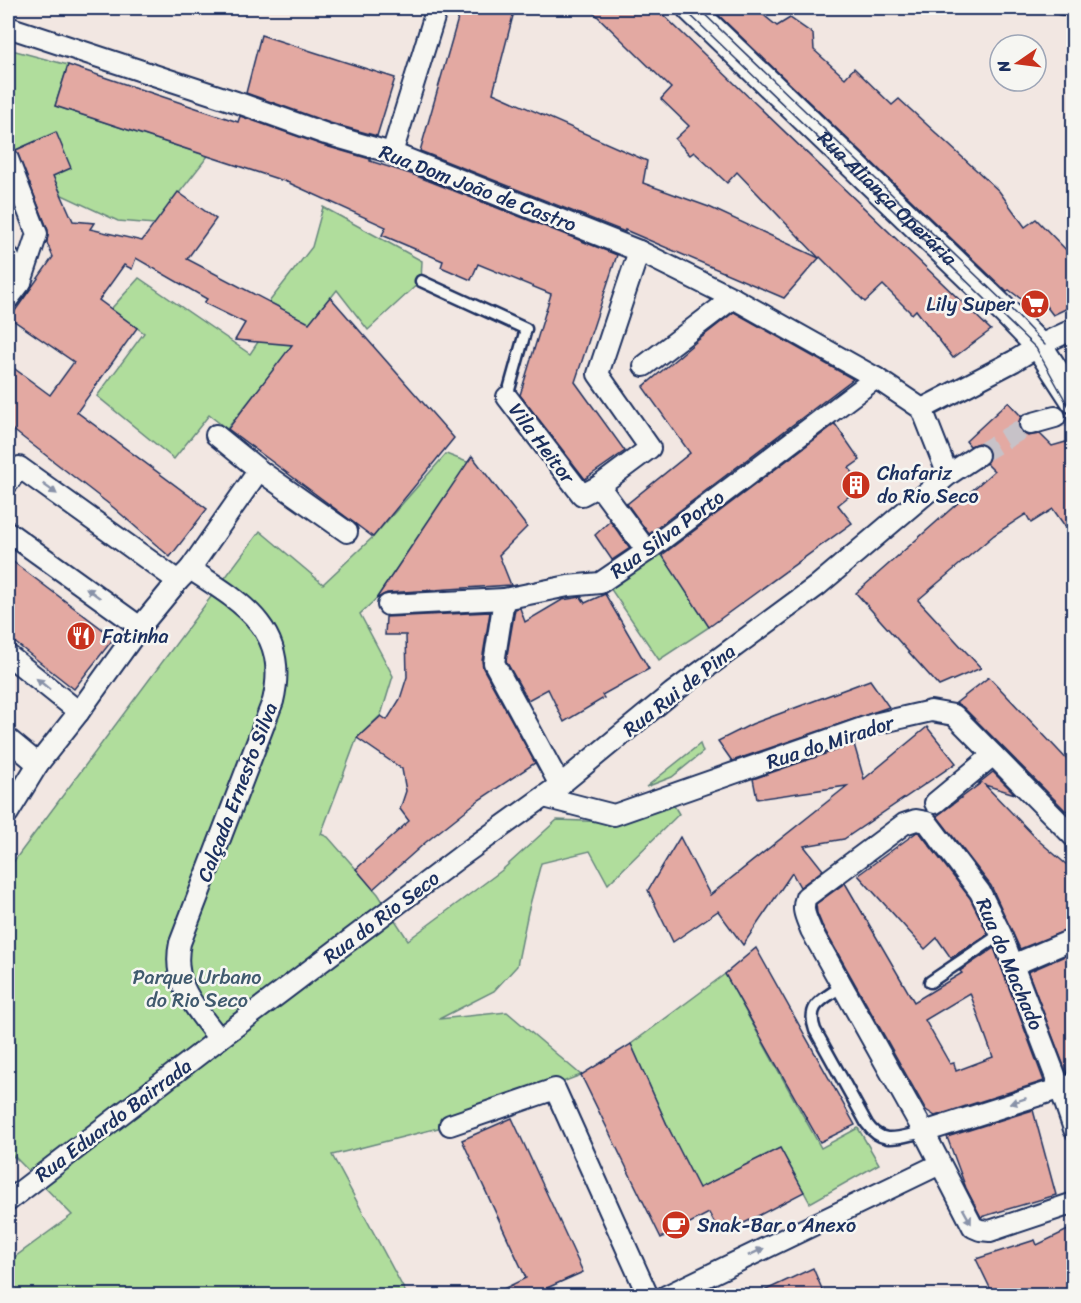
<svg xmlns="http://www.w3.org/2000/svg" width="1081" height="1303" viewBox="0 0 1081 1303" font-family="Sriracha,sans-serif">
  <rect width="100%" height="100%" fill="#f2e7e2"/>
  <filter id="ink" filterUnits="userSpaceOnUse"><feTurbulence type="fractalNoise" baseFrequency=".0167" numOctaves="2"/><feDisplacementMap in="SourceGraphic" scale="12" xChannelSelector="R" yChannelSelector="G"/><feConvolveMatrix kernelMatrix="1 2 1 2 8 2 1 2 1" color-interpolation-filters="sRGB"/></filter>
  <g filter="url(#ink)">
    <g fill="#b0dd9c" stroke="#66867d" stroke-width="1.5">
      <polygon points="8,49 68,65 55,106 208,156 155,224 118,221 62,195 53,176 56,133 13,151 8,136"/>
      <polygon points="323,207 422,261 421,281 368,330 337,290 227,429 209,415 174,459 97,396 144,333 111,309 139,278 250,354 281,308 269,302 312,247"/>
      <polygon points="446,454 467,462 475,460 443,499 376,599 360,614 393,676 381,715 357,738 321,834 328,837 378,894 408,940 501,871 557,820 611,822 673,804 679,814 608,884 590,851 541,863 528,912 517,966 494,991 439,1019 507,1012 581,1075 450,1125 332,1155 407,1295 8,1295 8,1262 72,1215 14,1156 8,1161 8,869 260,531 323,584 373,537"/>
      <polygon points="660,551 709,627 659,660 610,588"/>
      <polygon points="700,744 703,752 672,777 646,787"/>
      <polygon points="725,974 821,1148 858,1128 879,1164 810,1203 780,1148 698,1189 668,1127 631,1044"/>
    </g>
    <g fill="#e3a9a2" stroke="#1b2f5e" stroke-width="1.5" fill-rule="evenodd">
      <polygon points="461,8 515,8 493,93 647,161 643,183 709,207 819,258 784,298 625,230 625,232 420,151"/>
      <polygon points="589,8 656,8 991,330 953,358 916,310 912,314 883,285 865,302 820,257 819,258 737,172 727,183 694,152 690,155 675,139 689,126 661,99 671,88"/>
      <polygon points="711,8 755,8 777,26 790,18 813,34 814,50 845,78 854,68 892,105 899,99 999,191 1025,227 1036,219 1074,258 1074,305 1053,315 1043,302 1036,310 1009,290 1007,292"/>
      <polygon points="261,35 395,78 377,136 330,123 246,93"/>
      <polygon points="68,65 238,122 240,116 322,145 370,159 370,161 414,175 617,255 575,382 625,451 585,479 520,395 551,294 478,264 471,280 441,267 443,261 382,235 386,227 287,182 55,106"/>
      <polygon points="56,132 71,168 53,176 73,221 94,223 90,229 142,241 178,192 216,219 187,259 309,323 330,297 454,438 373,537 228,429 292,345 235,340 245,323 204,303 207,299 136,258 132,269 124,265 99,300 137,328 77,412 207,509 170,557 114,508 8,426 8,364 50,395 74,362 10,318 53,257 47,243 48,230 16,150"/>
      <polygon points="734,312 853,379 649,534 627,504 690,453 643,387 697,341"/>
      <polygon points="1008,402 1021,416 1018,427 1022,433 1028,436 1040,434 1052,446 1066,442 1074,455 1074,539 1053,509 1031,523 1026,514 994,535 918,600 981,668 939,686 856,593 994,471 986,463 990,455 988,448 978,443 970,446 966,441"/>
      <polygon points="835,424 860,460 849,468 863,485 838,505 852,523 709,627 662,555"/>
      <polygon points="472,456 527,527 499,555 511,585 387,593 376,599"/>
      <polygon points="610,521 630,548 612,560 595,535"/>
      <polygon points="8,558 114,638 74,689 8,637"/>
      <polygon points="605,594 649,669 602,695 604,698 564,722 548,689 528,700 506,661 515,609 520,608 525,622 562,600 581,597 585,603"/>
      <polygon points="490,612 482,661 483,668 535,763 479,800 426,842 373,889 356,869 409,821 400,809 406,791 402,769 357,738 381,716 387,720 400,699 407,677 406,635 385,635 386,617"/>
      <polygon points="989,677 1074,767 1074,813 1065,810 963,707 956,703"/>
      <polygon points="870,680 889,707 732,761 718,741 752,724"/>
      <polygon points="927,727 956,763 844,839 804,846 823,870 800,887 792,873 743,945 718,911 673,942 648,890 680,837 710,895 847,786 757,799 753,779 854,744 864,779"/>
      <polygon points="993,772 1015,794 985,785 1039,841 1074,871 1074,927 1020,949 991,886 937,816 981,783 979,783"/>
      <polygon points="917,832 920,833 970,898 988,934 951,958 937,938 925,949 858,875"/>
      <path d="M845 883 914 1002 962 973 960 971 994 948 1044 1081 935 1116 926 1110 822 925 817 913 816 904ZM970 993 993 1057 956 1071 954 1063 950 1064 925 1020Z"/>
      <polygon points="756,948 855,1125 820,1142 725,974"/>
      <polygon points="1074,952 1074,1072 1067,1074 1028,972"/>
      <polygon points="631,1044 668,1127 699,1188 780,1148 804,1192 721,1235 709,1213 661,1238 581,1075"/>
      <polygon points="1033,1110 1056,1195 981,1217 966,1188 947,1137"/>
      <polygon points="512,1118 583,1272 547,1288 550,1296 489,1296 526,1278 462,1140"/>
      <polygon points="1074,1227 1074,1296 994,1296 976,1259 1035,1240 1037,1245"/>
      <polygon points="813,1268 825,1296 753,1296"/>
    </g>
    <g fill="none" stroke-linecap="round" stroke-linejoin="round">
      <g stroke="#c7c2c8" stroke-width="20" stroke-dasharray="20 10" stroke-linecap="butt">
        <polyline points="1055,417 1074,417"/>
        <polyline points="978,455 1030,424"/>
      </g>
      <g stroke="#1b2f5e" stroke-width="15">
        <g id="service">
          <polyline points="1059,8 1074,11"/>
          <polyline points="421,281 526,329 507,397"/>
          <polyline points="930,982 1001,934"/>
          <path d="M842 986C823 1000 806 1004 815 1030L867 1124C883 1147 900 1136 924 1132"/>
        </g>
      </g>
      <g stroke="#1b2f5e" stroke-width="24">
        <g id="minor">
          <polyline points="8,27 236,102 326,134 392,153 639,251 733,298 876,378 922,409"/>
          <polyline points="392,153 437,8"/>
          <polyline points="8,159 37,234 21,282 8,299"/>
          <polyline points="8,256 21,282"/>
          <polyline points="644,366 733,298"/>
          <polyline points="507,397 582,495 599,486 647,551"/>
          <polyline points="922,409 1014,361 1044,343 1074,329"/>
          <polyline points="1030,424 1055,417"/>
          <polyline points="216,435 259,470 347,532"/>
          <polyline points="948,475 978,455"/>
          <polyline points="8,483 19,467 178,581"/>
          <polyline points="599,486 650,448 598,374 639,251"/>
          <polyline points="8,532 140,627"/>
          <path d="M190 569C243 603 290 630 273 701L180 943C171 984 196 1008 219 1039"/>
          <polyline points="504,599 494,663 560,785"/>
          <polyline points="388,605 504,599 568,586 600,583 647,551 876,378"/>
          <polyline points="8,655 79,712"/>
          <polyline points="8,739 38,764"/>
          <polyline points="544,797 614,815 874,724 931,711 954,715 1074,837"/>
          <polyline points="935,803 993,755"/>
          <polyline points="8,813 38,764 79,712 140,627 178,581 190,569 259,470"/>
          <polyline points="1013,965 1074,939"/>
          <polyline points="450,1125 555,1089 648,1296"/>
          <path d="M1074 1129 1060 1088 1001 934 980 892 927 822 916 820 904 824 806 897C801 910 806 917 811 930L924 1132 973 1227 980 1230 990 1231 1074 1203"/>
          <polyline points="924,1132 1074,1084"/>
          <polyline points="8,1201 219,1039 461,856 560,785 672,693 817,586 948,475 922,409"/>
          <polyline points="666,1296 940,1164"/>
        </g>
      </g>
      <g stroke="#1b2f5e" stroke-width="30">
        <g id="tertiary">
          <path id="s1" d="M690 8 1007 313 1039 346 1074 400"/>
        </g>
      </g>
      <use href="#service" stroke="#f6f6f2" stroke-width="10"/>
      <use href="#minor" stroke="#f6f6f2" stroke-width="20"/>
      <use href="#tertiary" stroke="#f6f6f2" stroke-width="26"/>
      <g stroke="#1b2f5e" stroke-width="1.5">
        <polyline points="683,8 1036,348 1074,416"/>
        <polyline points="698,8 1006,304 1045,345"/>
      </g>
    </g>
    <defs><path id="oneway-solid" d="M-6-.8H1V-3.2L6.5 0L1 3.2V.8H-6Z" transform="scale(1.5)"/></defs>
    <g fill="#8892a8">
      <use href="#oneway-solid" transform="translate(50 489) rotate(36)"/>
      <use href="#oneway-solid" transform="translate(93 593) rotate(-144)"/>
      <use href="#oneway-solid" transform="translate(43 684) rotate(-141)"/>
      <use href="#oneway-solid" transform="translate(1018 1101) rotate(162)"/>
      <use href="#oneway-solid" transform="translate(967 1216) rotate(61)"/>
      <use href="#oneway-solid" transform="translate(756 1252) rotate(-25)"/>
    </g>
  </g>
  <defs>
    <g id="supermarket-disc" transform="scale(1.5)"><circle r="9.5" fill="#c8321e" stroke="#f6f6f2"/><path d="M-6-5.5h2.5l.6 2H6L4.5 2H-2.5L-4.4-4H-6ZM-1.5 3.2a1.3 1.3 0 1 0 .1 0ZM3 3.2a1.3 1.3 0 1 0 .1 0Z" fill="#fff"/></g>
    <g id="building-disc" transform="scale(1.5)"><circle r="9.5" fill="#c8321e" stroke="#f6f6f2"/><path d="M-4-6H4V6H1V3H-1V6H-4ZM-2.5-4.3h1.7v1.8h-1.7ZM.8-4.3h1.7v1.8H.8ZM-2.5-1h1.7V.8h-1.7ZM.8-1h1.7V.8H.8Z" fill="#fff"/></g>
    <g id="restaurant-disc" transform="scale(1.5)"><circle r="9.5" fill="#c8321e" stroke="#f6f6f2"/><path d="M-5-6h1v4h1v-4h1v4h1v-4h1v5L-1.5 .5V6h-2V.5L-5-1ZM5-6V6H3V1.5H1.5Q1.5-4 5-6Z" fill="#fff"/></g>
    <g id="cafe-disc" transform="scale(1.5)"><circle r="9.5" fill="#c8321e" stroke="#f6f6f2"/><path d="M-5.5-4.5H6V0H3Q3 3.5 0 3.5H-2.5Q-5.5 3.5-5.5 0ZM3-3.2v2h1.7v-2ZM-6 4.5H4V6H-6Z" fill="#fff"/></g>
  </defs>
  <g fill-rule="evenodd">
    <use href="#supermarket-disc" x="1035" y="304"/>
    <use href="#building-disc" x="856" y="485"/>
    <use href="#restaurant-disc" x="81" y="636"/>
    <use href="#cafe-disc" x="676" y="1225"/>
  </g>
  <g text-anchor="middle" stroke-width="5" stroke-linejoin="round" paint-order="stroke">
    <g font-size="20" fill="#1b2f5e" stroke="#f6f6f2">
      <text transform="translate(478 188) rotate(21)" y="7">Rua Dom João de Castro</text>
      <text dy="7" stroke="none"><textPath href="#s1" startOffset="274">Rua Aliança Operária</textPath></text>
      <text transform="translate(542 443) rotate(53)" y="7">Vila Heitor</text>
      <text transform="translate(667 534) rotate(-36)" y="7">Rua Silva Porto</text>
      <text transform="translate(679 690) rotate(-38)" y="7">Rua Rui de Pina</text>
      <text transform="translate(830 742) rotate(-18)" y="7">Rua do Mirador</text>
      <text transform="translate(237 792) rotate(-69)" y="7">Calçada Ernesto Silva</text>
      <text transform="translate(381 917) rotate(-37)" y="7">Rua do Rio Seco</text>
      <text transform="translate(1010 964) rotate(67)" y="7">Rua do Machado</text>
      <text transform="translate(113 1120) rotate(-37)" y="7">Rua Eduardo Bairrada</text>
    </g>
    <g font-size="20" fill="#1b2f5e" stroke="#f6f6f2" text-anchor="start">
      <text x="1014" y="311" text-anchor="end">Lily Super</text>
      <text x="877" y="480">Chafariz<tspan x="877" dy="23">do Rio Seco</tspan></text>
      <text x="102" y="643">Fatinha</text>
      <text x="697" y="1232">Snak-Bar o Anexo</text>
    </g>
    <g font-size="20" fill="#405a6e" stroke="#f6f6f2">
      <text x="197" y="984">Parque Urbano<tspan x="197" dy="23">do Rio Seco</tspan></text>
    </g>
  </g>
  <rect width="1081" height="1303" fill="none" stroke="#f6f6f2" stroke-width="30"/>
  <rect x="15" y="15" width="1051" height="1273" fill="none" stroke="#1b2f5e" stroke-width="2" filter="url(#ink)"/>
  <g transform="translate(1018 63) rotate(256)"><circle r="28" fill="#f6f6f2" stroke="#9ea6b7" stroke-width="1.5"/>
  <path d="M0-4.5L10 22L0 15L-10 22Z" fill="#c8321e"/>
  <text y="-9" font-size="16" font-weight="bold" text-anchor="middle" fill="#1b2f5e">N</text>
  </g>
</svg>
